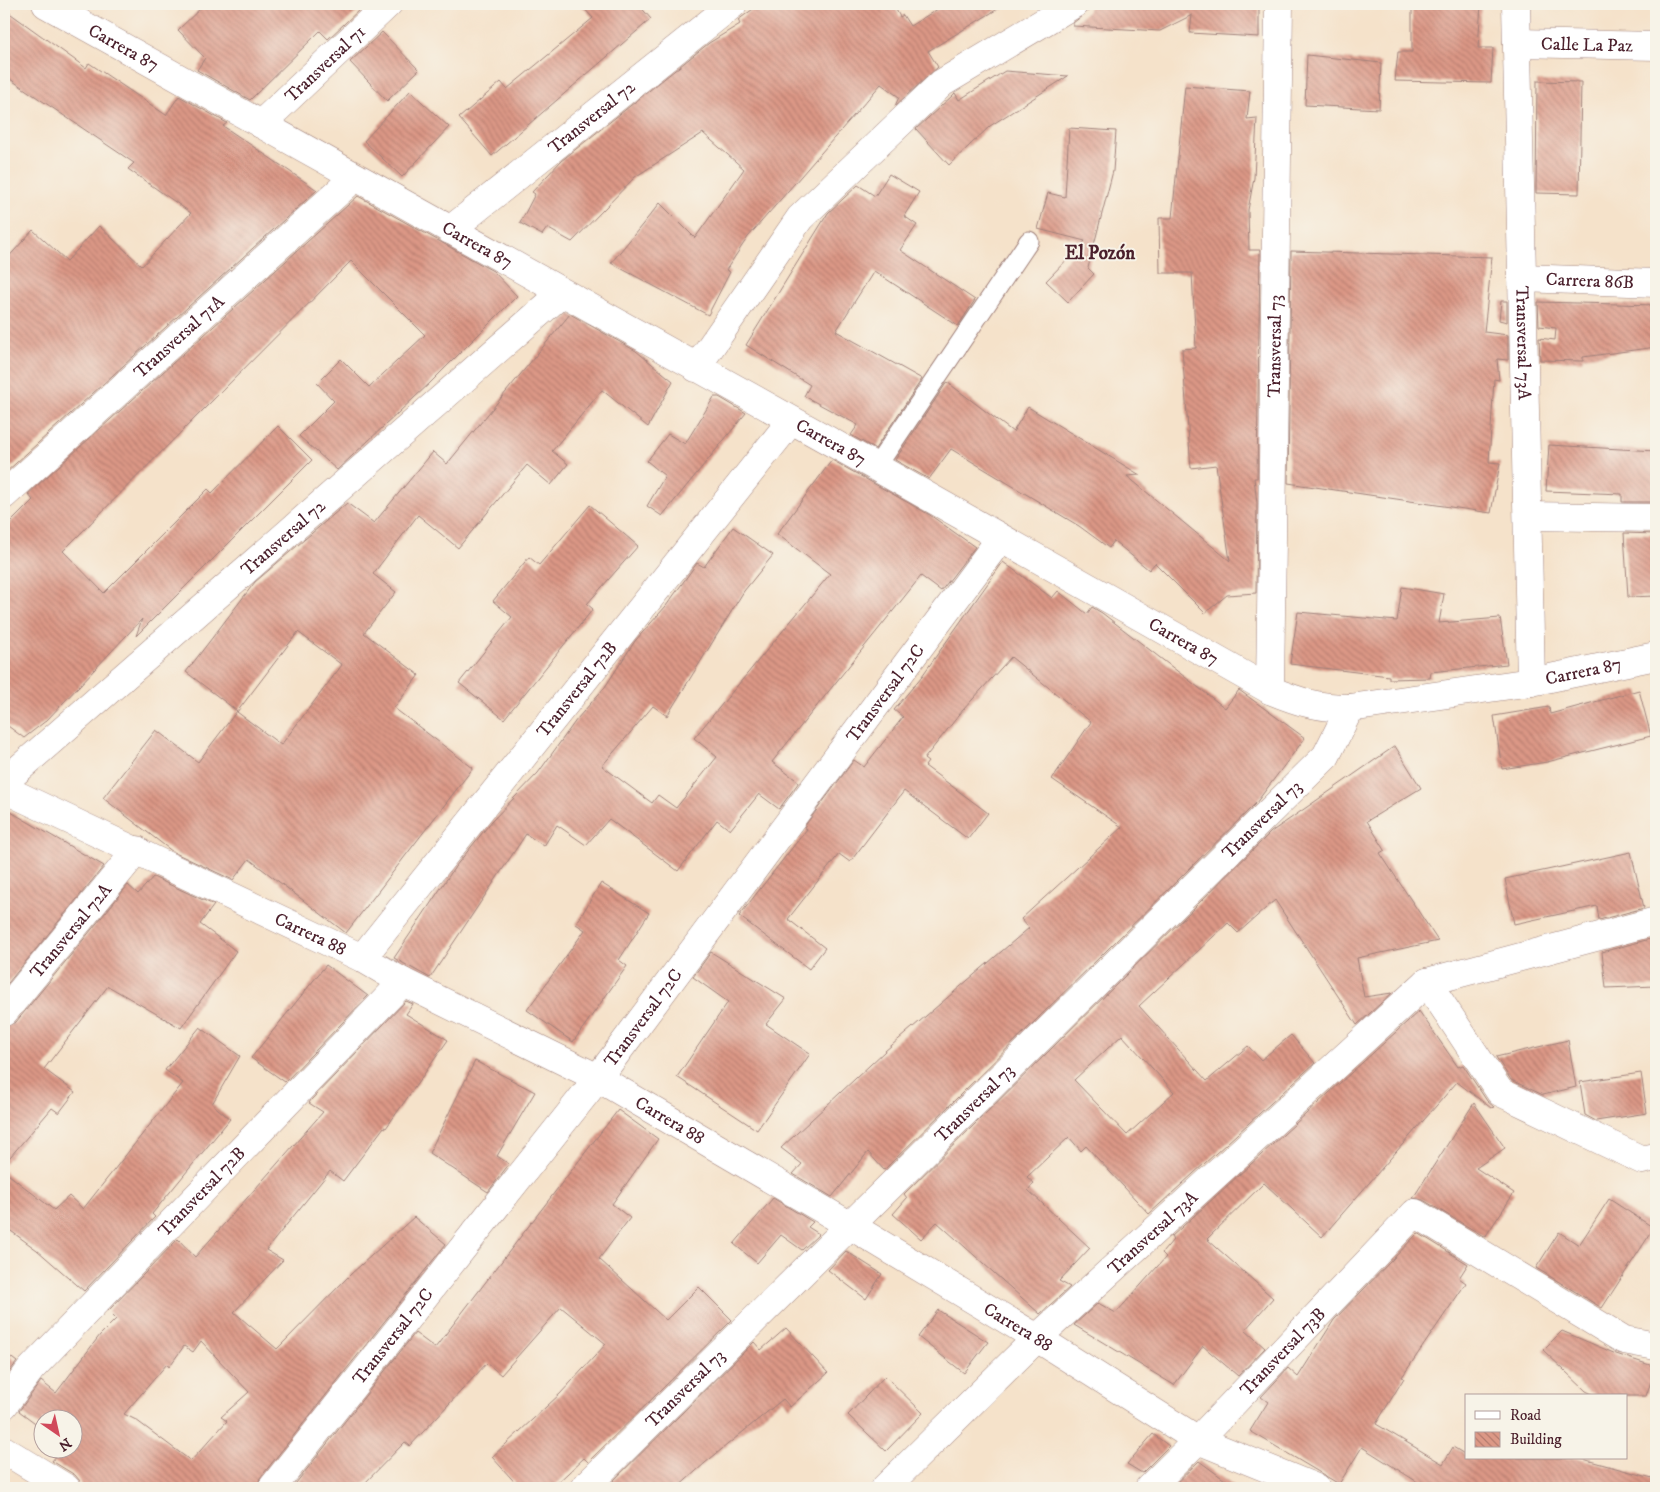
<svg xmlns="http://www.w3.org/2000/svg" width="1660" height="1492" viewBox="0 0 1660 1492" font-family="'IM FELL DW Pica',serif">
  <defs>
    <pattern id="building-back-hatch" width="6" height="6" patternUnits="userSpaceOnUse" patternTransform="scale(1.25)"><rect width="6" height="6" fill="#dc9886"/><path d="M-1 5l2 2M0 0l6 6M5-1l2 2" fill="none" stroke="#b47b6e"/></pattern>
  </defs>
  <rect width="100%" height="100%" fill="#f7f3e8"/>
  <filter id="ink" filterUnits="userSpaceOnUse"><feTurbulence type="fractalNoise" baseFrequency=".02" numOctaves="2"/><feDisplacementMap in="SourceGraphic" scale="10" xChannelSelector="R" yChannelSelector="G"/><feConvolveMatrix kernelMatrix="1 2 1 2 8 2 1 2 1" color-interpolation-filters="sRGB"/></filter>
  <filter id="wash" filterUnits="userSpaceOnUse"><feTurbulence type="fractalNoise" baseFrequency=".0096" numOctaves="4" result="noise"/><feDisplacementMap in="SourceGraphic" scale="20" xChannelSelector="R" yChannelSelector="G"/><feGaussianBlur stdDeviation="1.12" result="paint"/><feColorMatrix in="noise" values="0 0 0 0 0 0 0 0 0 0 0 0 0 0 0 0 0 1.4 0 .05"/><feComposite in="paint" operator="in"/></filter>
  <g filter="url(#wash)">
    <rect width="100%" height="100%" fill="#f5e2ca"/>
    <g id="blocks">
      <g fill="url(#building-back-hatch)" fill-rule="evenodd">
        <polygon points="205,4 355,4 360,9 328,39 320,31 250,100 197,70 205,58 178,30"/>
        <polygon points="580,4 638,4 651,19 492,156 459,118 501,82 507,89 593,18"/>
        <polygon points="760,4 893,4 900,17 903,15 910,26 946,4 1006,4 928,51 938,67 895,106 899,97 881,84 748,237 726,270 730,272 708,315 611,263 660,203 695,238 744,169 703,133 635,177 572,242 547,228 542,235 520,223 535,194 532,192 561,161 709,43 740,24 738,20"/>
        <polygon points="1090,4 1259,4 1259,37 1190,33 1192,15 1160,31 1073,26 1073,23 1087,12"/>
        <polygon points="1412,4 1481,4 1478,48 1493,48 1491,83 1395,81 1398,52 1412,52"/>
        <polygon points="4,9 86,68 89,63 166,115 179,96 227,123 223,126 317,190 5,473 4,262 33,230 67,261 99,226 142,266 191,213 128,169 134,163 4,75"/>
        <polygon points="382,32 419,70 387,101 350,62"/>
        <polygon points="1307,55 1381,63 1379,109 1305,105"/>
        <polygon points="1005,71 1068,76 990,126 949,165 916,129 952,96 955,93 959,100"/>
        <polygon points="1537,81 1581,82 1579,194 1536,193"/>
        <polygon points="1185,86 1250,91 1247,119 1257,118 1254,178 1248,210 1249,250 1260,250 1257,478 1254,478 1257,503 1256,593 1227,595 1205,613 1155,563 1149,570 1114,541 1109,548 1079,526 951,449 929,479 895,460 947,382 1013,432 1028,407 1140,475 1127,476 1230,561 1216,465 1191,468 1182,349 1196,348 1192,273 1160,273 1159,218 1172,218"/>
        <polygon points="410,91 449,127 402,177 364,141"/>
        <polygon points="1069,128 1116,131 1113,171 1088,268 1094,274 1068,302 1046,281 1085,241 1038,229 1048,193 1065,197"/>
        <polygon points="889,174 919,192 904,216 917,225 900,250 975,300 958,326 874,271 836,331 922,379 875,449 851,435 858,425 804,396 810,385 746,345 828,213 858,185 875,196"/>
        <polygon points="358,196 493,271 517,296 430,383 337,470 299,436 334,401 317,383 341,359 369,387 425,335 351,261 63,551 104,593 208,489 212,493 278,426 312,460 136,636 142,619 47,720 24,738 4,723 4,529 33,500 28,494"/>
        <polygon points="1291,251 1492,257 1484,332 1508,335 1508,360 1497,359 1499,380 1494,379 1489,462 1500,463 1491,513 1288,483"/>
        <polygon points="1501,301 1507,301 1507,322 1499,320"/>
        <polygon points="1538,302 1656,305 1656,347 1583,357 1583,361 1540,360 1539,338 1555,340 1556,328 1539,326"/>
        <path d="M570 314 636 351 673 381 648 427 602 390 552 451 568 464 551 485 527 465 458 548 418 515 373 574 396 592 364 633 419 675 394 708 473 768 346 933 249 859 233 880 173 852 103 798 156 730 198 762 237 711 186 672 255 582 347 503 374 523 433 452 447 464ZM298 632 342 665 281 745 237 712Z"/>
        <polygon points="714,397 719,397 746,413 662,516 647,506 665,476 647,461 668,434 685,444"/>
        <polygon points="1549,445 1656,451 1656,502 1622,502 1622,494 1546,491"/>
        <polygon points="832,460 930,515 975,547 941,591 921,576 772,762 799,782 779,809 759,794 730,830 717,820 678,871 609,819 586,845 557,825 544,846 526,834 430,978 394,958 455,867 492,821 538,773 577,719 605,687 635,641 666,606 697,563 704,567 733,527 773,555 744,591 667,716 653,706 602,766 652,803 658,795 676,808 717,757 694,738 830,574 777,534"/>
        <polygon points="590,505 638,546 587,604 593,609 504,719 459,683 512,617 493,601 529,557 539,565"/>
        <polygon points="1624,533 1656,534 1656,596 1628,597"/>
        <polygon points="1003,562 1052,598 1058,591 1087,614 1092,607 1102,613 1225,708 1239,690 1305,738 1256,803 884,1170 868,1152 832,1197 793,1174 802,1164 781,1148 885,1051 1029,928 1021,919 1122,827 1052,779 1091,722 1011,657 963,710 924,759 928,762 925,766 988,813 968,839 904,791 850,862 839,854 788,919 825,948 809,969 739,916 807,829 804,827 854,760 864,767 903,717 894,710 922,676"/>
        <polygon points="1402,587 1444,594 1439,623 1500,618 1507,664 1431,672 1430,678 1389,679 1389,676 1290,664 1298,612 1397,621"/>
        <polygon points="1639,690 1651,736 1547,762 1502,769 1494,716 1549,707 1550,714"/>
        <path d="M1395 746 1421 788 1367 821 1385 850 1380 853 1438 941 1357 958 1364 997 1392 993 1357 1025 1275 900 1238 933 1228 923 1139 1006 1207 1081 1248 1046 1261 1060 1291 1035 1315 1063 1149 1214 1086 1146 1081 1151 1069 1137 1027 1177 1034 1183 1028 1190 1090 1248 1059 1281 1070 1287 1040 1314 937 1222 921 1239 893 1214 907 1198 904 1194 1271 832ZM1122 1035 1174 1092 1127 1135 1074 1080Z"/>
        <polygon points="4,808 104,866 4,988"/>
        <polygon points="1631,852 1644,908 1599,920 1597,906 1514,924 1505,879"/>
        <polygon points="153,877 214,905 200,924 236,951 181,1028 108,986 44,1069 75,1092 59,1113 52,1108 4,1164 4,1027 16,1022 128,885 138,894"/>
        <polygon points="601,883 649,913 619,960 627,966 573,1042 527,1010 585,930 576,924"/>
        <polygon points="1650,939 1651,941 1656,940 1656,986 1606,988 1602,952"/>
        <polygon points="711,952 786,999 766,1024 810,1054 757,1130 677,1077 728,1002 693,977"/>
        <polygon points="326,965 368,996 285,1082 251,1058"/>
        <path d="M406 1001 413 1004 406 1014 448 1040 386 1128 384 1127 343 1181 330 1171 266 1250 283 1260 234 1312 277 1349 351 1274 414 1217 446 1244 260 1478 257 1488H82L80 1481 75 1475 52 1461 61 1450H72V1420H42V1428L19 1411 41 1381 56 1393 100 1335 116 1319 108 1311 178 1239 195 1257 323 1112 309 1103 311 1100ZM201 1341 249 1392 221 1417 227 1421 191 1461 136 1420 124 1414 167 1364 169 1367 184 1346 193 1352Z"/>
        <polygon points="1419,1011 1458,1067 1463,1065 1487,1101 1494,1107 1491,1108 1457,1082 1322,1237 1264,1183 1207,1239 1273,1298 1245,1330 1265,1348 1238,1376 1203,1346 1174,1385 1074,1325 1098,1303 1116,1313 1166,1257 1162,1253 1173,1240 1171,1237"/>
        <polygon points="200,1027 240,1056 212,1104 230,1119 152,1214 155,1217 84,1291 37,1250 4,1226 4,1171 54,1210 69,1196 83,1209 183,1083 165,1070"/>
        <polygon points="1568,1040 1576,1087 1543,1095 1511,1080 1496,1057"/>
        <polygon points="475,1061 535,1092 497,1156 509,1164 488,1192 429,1153"/>
        <polygon points="1641,1073 1647,1113 1596,1121 1585,1115 1580,1082"/>
        <polygon points="1474,1103 1505,1148 1476,1168 1514,1193 1485,1237 1423,1200 1413,1198"/>
        <polygon points="618,1110 658,1139 612,1204 630,1218 599,1259 666,1320 699,1287 732,1320 588,1462 584,1458 552,1488 520,1488 492,1457 560,1394 606,1344 561,1307 501,1375 487,1363 410,1446 405,1442 360,1488 292,1488 415,1333 435,1348"/>
        <polygon points="773,1198 813,1222 808,1227 819,1234 802,1250 781,1235 757,1263 734,1244"/>
        <polygon points="1609,1199 1654,1228 1602,1308 1536,1268 1559,1232 1579,1245"/>
        <polygon points="1418,1233 1468,1264 1459,1278 1466,1283 1402,1377 1404,1378 1376,1424 1443,1464 1453,1447 1466,1455 1466,1458 1579,1458 1656,1479 1656,1488 1427,1488 1362,1447 1339,1484 1250,1431 1268,1402 1261,1397 1288,1368 1298,1377 1334,1320"/>
        <polygon points="846,1251 882,1274 866,1299 828,1270"/>
        <polygon points="938,1310 988,1342 964,1373 918,1337"/>
        <polygon points="786,1328 828,1373 790,1407 783,1399 705,1463 677,1488 612,1488 609,1485 754,1342 761,1350"/>
        <polygon points="1562,1331 1616,1354 1656,1367 1646,1396 1596,1396 1586,1391 1543,1350"/>
        <polygon points="4,1352 17,1362 4,1379"/>
        <polygon points="885,1376 923,1413 886,1451 848,1415"/>
        <polygon points="1153,1434 1169,1446 1142,1473 1127,1464"/>
        <polygon points="1199,1461 1236,1488 1171,1488"/>
      </g>
    </g>
  </g>
  <g filter="url(#ink)">
    <use href="#blocks" fill-opacity="0" stroke="#a0807a" stroke-width="1"/>
    <g fill="none" stroke-linecap="round" stroke-linejoin="round">
      <g stroke="#a0807a" stroke-width="21">
        <polyline id="service" points="876,467 1029,241"/>
      </g>
      <g stroke="#a0807a" stroke-width="29">
        <g id="minor">
          <path id="s1" d="M46 4 876 467 1270 690C1299 702 1319 708 1350 708L1531 682 1656 656"/>
          <path id="s2" d="M1516 4 1531 682"/>
          <path id="s3" d="M1517 43 1656 46"/>
          <path id="s4" d="M261 124 388 4"/>
          <path id="s5" d="M450 230 733 4"/>
          <path id="s6" d="M1522 278 1656 283"/>
          <polyline points="696,368 800,218 942,83 1074,4"/>
          <path id="s7" d="M4 495 355 177"/>
          <polyline points="1528,516 1656,518"/>
          <path id="s8" d="M1270 690 1279 4"/>
          <path id="s9" d="M4 782 562 293"/>
          <path id="s10" d="M362 958 791 421"/>
          <polyline points="1427,982 1500,1092 1642,1160 1656,1157"/>
          <path id="s11" d="M4 1012 137 850"/>
          <path id="s12" d="M4 1405 31 1369 403 982"/>
          <polyline points="4,1450 66,1488"/>
          <path id="s13" d="M272 1488 598 1078 1000 539"/>
          <path id="s14" d="M584 1488 1326 756 1350 708"/>
          <path id="s15" d="M885 1488 1037 1338 1427 982 1656 921"/>
          <path id="s16" d="M1149 1488 1198 1440 1415 1213 1624 1340 1656 1346"/>
        </g>
      </g>
      <g stroke="#a0807a" stroke-width="29">
        <g id="tertiary">
          <path id="s17" d="M4 789 362 958 403 982 598 1078 851 1226 1037 1338 1198 1440 1316 1488"/>
        </g>
      </g>
      <use href="#service" stroke="#fff" stroke-width="19"/>
      <use href="#minor" stroke="#fff" stroke-width="28"/>
      <use href="#tertiary" stroke="#fff" stroke-width="28"/>
    </g>
  </g>
  <g text-anchor="middle" stroke-width="4" stroke-linejoin="round" paint-order="stroke">
    <g font-size="18" fill="#4a1f2b" stroke="#f7f3e8">
      <text dy="6" stroke="none"><textPath href="#s3" startOffset="70">Calle La Paz</textPath></text>
      <text dy="6" stroke="none"><textPath href="#s1" startOffset="89">Carrera 87</textPath></text>
      <text dy="6" stroke="none"><textPath href="#s4" startOffset="88">Transversal 71</textPath></text>
      <text dy="6" stroke="none"><textPath href="#s5" startOffset="181">Transversal 72</textPath></text>
      <text dy="6" stroke="none"><textPath href="#s1" startOffset="494">Carrera 87</textPath></text>
      <text dy="6" stroke="none"><textPath href="#s6" startOffset="68">Carrera 86B</textPath></text>
      <text dy="6" stroke="none"><textPath href="#s7" startOffset="236">Transversal 71A</textPath></text>
      <text dy="6" stroke="none"><textPath href="#s2" startOffset="339">Transversal 73A</textPath></text>
      <text dy="6" stroke="none"><textPath href="#s8" startOffset="344">Transversal 73</textPath></text>
      <text dy="6" stroke="none"><textPath href="#s1" startOffset="899">Carrera 87</textPath></text>
      <text dy="6" stroke="none"><textPath href="#s9" startOffset="371">Transversal 72</textPath></text>
      <text dy="6" stroke="none"><textPath href="#s1" startOffset="1304">Carrera 87</textPath></text>
      <text dy="6" stroke="none"><textPath href="#s1" startOffset="1722">Carrera 87</textPath></text>
      <text dy="6" stroke="none"><textPath href="#s10" startOffset="344">Transversal 72B</textPath></text>
      <text dy="6" stroke="none"><textPath href="#s13" startOffset="1004">Transversal 72C</textPath></text>
      <text dy="6" stroke="none"><textPath href="#s14" startOffset="952">Transversal 73</textPath></text>
      <text dy="6" stroke="none"><textPath href="#s11" startOffset="105">Transversal 72A</textPath></text>
      <text dy="6" stroke="none"><textPath href="#s17" startOffset="339">Carrera 88</textPath></text>
      <text dy="6" stroke="none"><textPath href="#s13" startOffset="599">Transversal 72C</textPath></text>
      <text dy="6" stroke="none"><textPath href="#s14" startOffset="548">Transversal 73</textPath></text>
      <text dy="6" stroke="none"><textPath href="#s17" startOffset="744">Carrera 88</textPath></text>
      <text dy="6" stroke="none"><textPath href="#s12" startOffset="291">Transversal 72B</textPath></text>
      <text dy="6" stroke="none"><textPath href="#s15" startOffset="370">Transversal 73A</textPath></text>
      <text dy="6" stroke="none"><textPath href="#s17" startOffset="1149">Carrera 88</textPath></text>
      <text dy="6" stroke="none"><textPath href="#s13" startOffset="194">Transversal 72C</textPath></text>
      <text dy="6" stroke="none"><textPath href="#s16" startOffset="191">Transversal 73B</textPath></text>
      <text dy="6" stroke="none"><textPath href="#s14" startOffset="142">Transversal 73</textPath></text>
    </g>
    <g font-size="19" font-weight="bold" fill="#4a1f2b" stroke="#f7f3e8">
      <text x="1100" y="259">El Pozón</text>
    </g>
  </g>
  <rect width="1660" height="1492" fill="none" stroke="#f7f3e8" stroke-width="20"/>
  <rect x="1465" y="1394" width="162" height="65" fill="#f7f3e8" stroke="#b29e9c"/>
  <rect x="1475" y="1411" width="25" height="8" fill="#ffffff" stroke="#b29e9c"/>
  <text x="1510" y="1420" font-size="15" fill="#4a1f2b">Road</text>
  <rect x="1475" y="1432" width="25" height="15" fill="url(#building-back-hatch)" stroke="#b29e9c"/>
  <text x="1510" y="1444" font-size="15" fill="#4a1f2b">Building</text>
  <g transform="translate(58 1434) rotate(146)"><circle r="24" fill="#f7f3e8" stroke="#b29e9c"/>
  <path d="M0-4L9 19L0 12L-9 19Z" fill="#d1495b"/>
  <text y="-8" font-size="14" font-weight="bold" text-anchor="middle" fill="#4a1f2b">N</text>
  </g>
</svg>
